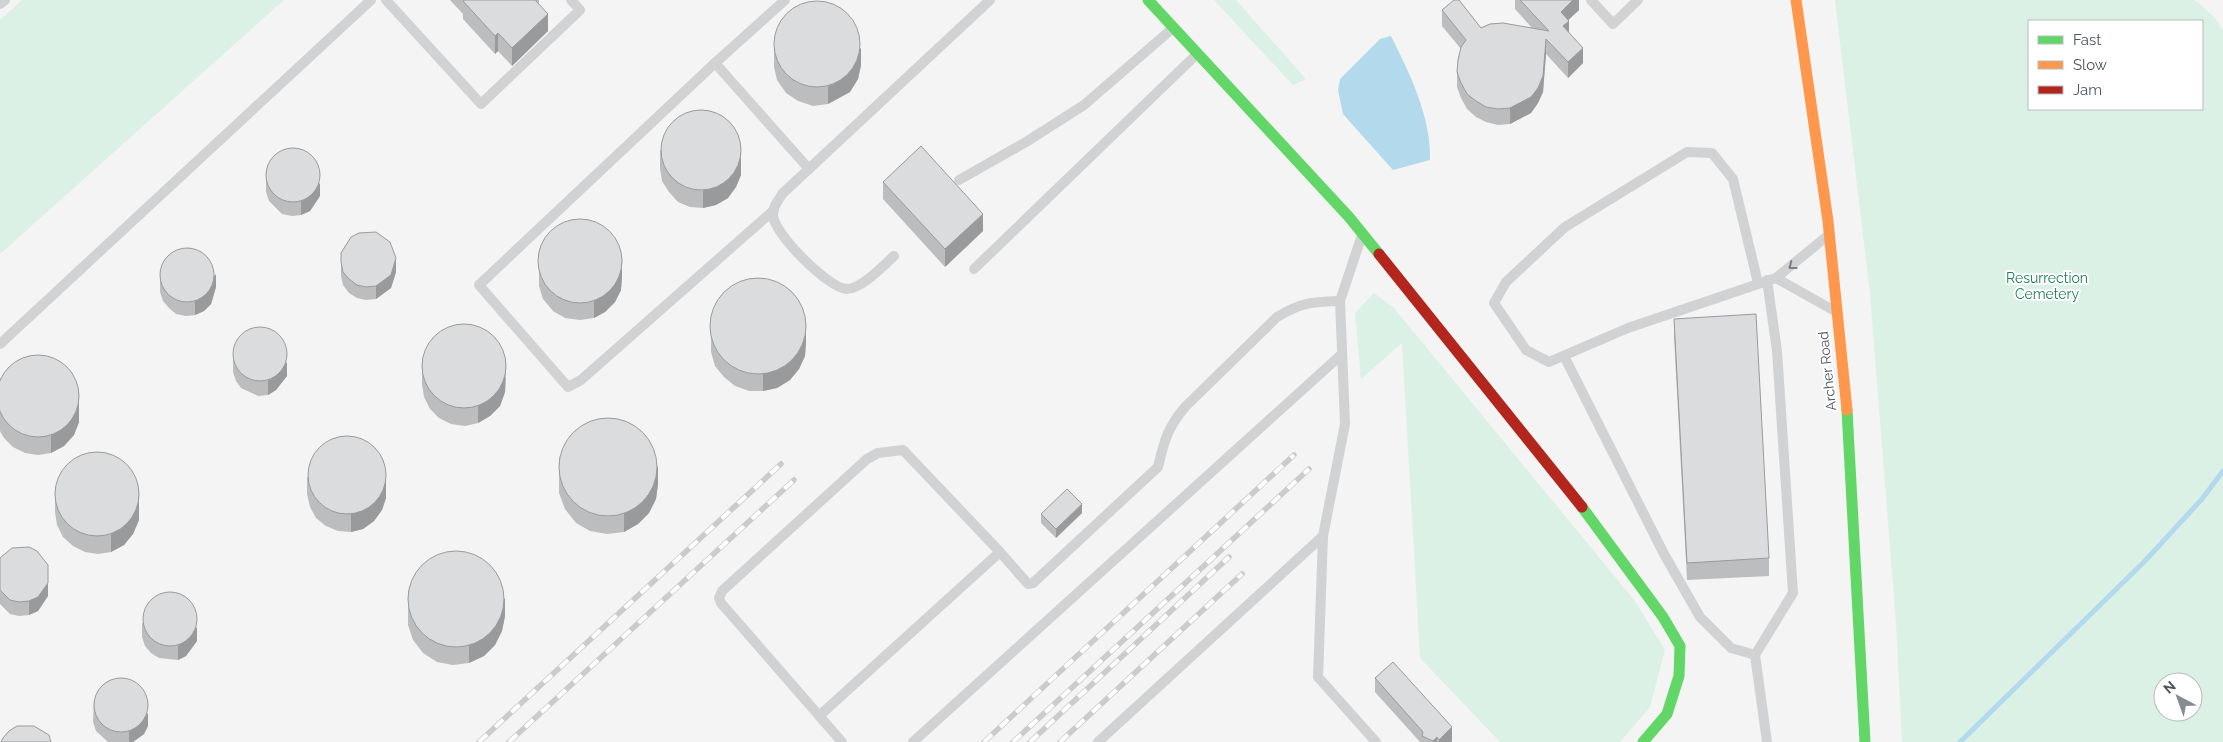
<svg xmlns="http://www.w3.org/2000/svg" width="2223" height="742" viewBox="0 0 2223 742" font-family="Raleway,sans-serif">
  <rect width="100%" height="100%" fill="#f4f4f4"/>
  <g fill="#dbf1e6" fill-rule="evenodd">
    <polygon points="22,0 284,0 0,254 0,20"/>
    <polygon points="1214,0 1236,0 1306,79 1293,85"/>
    <path d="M1835 0H2195L2215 18 2223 30V742H1902L1896 624 1870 294ZM2029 21H2202V109H2029ZM2163 682H2193V712H2163Z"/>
    <polygon points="1374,293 1394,308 1635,601 1665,650 1650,707 1620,742 1500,742 1420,658 1402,343 1361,379 1355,313"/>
  </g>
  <path fill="#b2d9ec" d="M1391 36C1410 74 1431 117 1430 160L1393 170 1343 114 1338 90 1340 79 1380 39Z"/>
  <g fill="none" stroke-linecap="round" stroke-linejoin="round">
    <polyline stroke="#b2d9ec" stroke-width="5" points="1960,742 2144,562 2202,499 2223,471"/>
    <g stroke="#d0d2d4" stroke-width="10">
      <polyline points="386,0 481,104 580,10 571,0"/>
      <polyline points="785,0 715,63 809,169"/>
      <polyline points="1591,0 1613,24 1638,0"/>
      <polyline points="0,4 5,0"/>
      <polyline points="715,63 479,285 568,387 581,380 774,210"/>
      <polyline points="959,180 1026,142 1084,105 1173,28"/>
      <polyline points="1826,237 1776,278 1833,310"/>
      <polyline points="1361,238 1340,301 1345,424 1323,536 1318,677 1376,742"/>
      <path d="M894 256C883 266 861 289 847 289 829 289 773 233 773 215 772 207 779 200 782 194L990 0"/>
      <polyline points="974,269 1197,54"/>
      <polyline points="1758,283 1733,179 1712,153 1687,152 1565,227 1506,282 1494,303 1526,350 1549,362 1628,328 1776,278"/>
      <polyline points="0,344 371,0"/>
      <polyline points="1564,356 1664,554 1700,617 1731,648 1755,655 1767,742"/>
      <path d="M1000 552 1028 584 1033 583 1158 467C1164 441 1168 427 1185 407L1277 317C1302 302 1312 302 1340 301"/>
      <polyline points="1755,655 1793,593 1777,351 1767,280"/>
      <polyline points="819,716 1000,552 903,450 878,453 867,459 722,591 719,598 721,603 842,742"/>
      <polyline points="913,742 1342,354"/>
      <polyline points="1098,742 1323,536"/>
    </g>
    <g stroke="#63d668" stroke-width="11">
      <polyline points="1148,0 1349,217 1379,254"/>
      <polyline points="1847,410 1865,742"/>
      <polyline points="1582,507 1663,617 1680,646 1679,676 1667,714 1643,742"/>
    </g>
    <polyline stroke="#ff974d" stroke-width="11" points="1796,0 1828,221 1847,410"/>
    <polyline stroke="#b3261e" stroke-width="11" points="1379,254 1582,507"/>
    <g stroke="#cacbcd" stroke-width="5.5">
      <g id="rail">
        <polyline points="479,742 781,464"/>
        <polyline points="509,742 794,480"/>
        <polyline points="984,742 1294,455"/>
        <polyline points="1013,742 1309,469"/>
        <polyline points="1030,742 1229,557"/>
        <polyline points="1060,742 1242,574"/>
      </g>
    </g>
    <use href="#rail" stroke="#fff" stroke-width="4" stroke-dasharray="11" stroke-linecap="butt"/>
  </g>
  <g fill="#bcbdbf">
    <polygon points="450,0 539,0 539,4 548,31 512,66 498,51 495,54 463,19 463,14"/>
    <polygon points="1515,0 1579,0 1579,10 1568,20 1569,32 1583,63 1568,78 1546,54 1543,92 1538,103 1531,113 1510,124 1498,125 1486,122 1476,117 1467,109 1461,98 1457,87 1457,72 1461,49 1442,26 1442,10 1481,28 1532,28 1515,9"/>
    <polygon points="774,50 861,65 858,79 850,92 828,104 813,106 798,101 786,93 777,80 774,67"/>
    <polygon points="660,150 741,175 736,187 728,198 716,205 703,208 690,207 678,202 669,192 662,181 660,168"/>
    <polygon points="266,169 320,196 310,211 301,215 292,216 282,214 269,201 266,192"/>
    <polygon points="883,182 983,231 945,267 883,199"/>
    <polygon points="341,253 396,272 391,288 376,299 366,300 357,298 349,293 343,285 341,276"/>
    <polygon points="539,253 622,277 621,290 615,302 605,312 594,318 580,320 565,318 553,311 543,299 539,286"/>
    <polygon points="160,269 216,287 211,304 204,311 195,315 186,316 176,314 169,308 163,301 160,292"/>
    <polygon points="1674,319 1769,558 1769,576 1687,580 1674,337"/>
    <polygon points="711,320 806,341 805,356 799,369 790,380 777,388 763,391 749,391 735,386 724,377 715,366 711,352"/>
    <polygon points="233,358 287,376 276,390 268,395 258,396 241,388 236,381 233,372"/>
    <polygon points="422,366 506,378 505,392 500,406 490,416 478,423 465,426 451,424 439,418 430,409 424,397 422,384"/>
    <polygon points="0,378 79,422 74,435 64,446 51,453 38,455 25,453 13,447 4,438 0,431"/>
    <polygon points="559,458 658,484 656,499 649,513 638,524 624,532 607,534 590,531 576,523 565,509 559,493"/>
    <polygon points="307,477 386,498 382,510 374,521 363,529 351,532 338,531 326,526 316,518 310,507 307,494"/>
    <polygon points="55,494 139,520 133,534 124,545 111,552 98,554 85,552 73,546 63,537 57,525 55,512"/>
    <polygon points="1082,513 1056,538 1041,523 1041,514"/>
    <polygon points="0,558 48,596 38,611 29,615 19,616 10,614 0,604"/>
    <polygon points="408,591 505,616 502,631 495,645 484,656 469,663 453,665 437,662 423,653 413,640 408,625"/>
    <polygon points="142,623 197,641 186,656 178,660 159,658 151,653 145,646 142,637"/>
    <polygon points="1375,678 1452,741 1451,742 1420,742 1375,692"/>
    <polygon points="94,699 148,726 144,734 133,742 108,742 96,731 93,722"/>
  </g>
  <g fill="#999a9b">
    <polygon points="1573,0 1579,0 1579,10 1561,27 1561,12"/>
    <polygon points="548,14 548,31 512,66 512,48"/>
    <polygon points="1569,21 1569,36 1563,26"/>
    <polygon points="498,33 498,51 495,54 495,36"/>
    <polygon points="1546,39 1546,54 1543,92 1538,103 1531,113 1510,124 1510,108"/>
    <polygon points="861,48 861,65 858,79 850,92 828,104 828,87"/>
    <polygon points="1583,48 1583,63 1568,78 1568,62"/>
    <polygon points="741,144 741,175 736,187 728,198 716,205 703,208 703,191"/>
    <polygon points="320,183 320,196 310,211 301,215 301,201"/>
    <polygon points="983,214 983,231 945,267 945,249"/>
    <polygon points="396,258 396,272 391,288 376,299 376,286"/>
    <polygon points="622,260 622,277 621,290 615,302 605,312 594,318 594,301"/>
    <polygon points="216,274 216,287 211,304 204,311 195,315 195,301"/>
    <polygon points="806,324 806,341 805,356 799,369 790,380 777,388 763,391 763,374"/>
    <polygon points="506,360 505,392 500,406 490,416 478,423 478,406"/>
    <polygon points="287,362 287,376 276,390 268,395 268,381"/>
    <polygon points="79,390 79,422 74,435 64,446 51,453 51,435"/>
    <polygon points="658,466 658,484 656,499 649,513 638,524 624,532 624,514"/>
    <polygon points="386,480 386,498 382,510 374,521 363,529 351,532 351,514"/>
    <polygon points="139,488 139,520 133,534 124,545 111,552 111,534"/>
    <polygon points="1082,504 1082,513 1056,538 1056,529"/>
    <polygon points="48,583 48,596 38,611 29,615 29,601"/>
    <polygon points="505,598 505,616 502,631 495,645 484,656 469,663 469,646"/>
    <polygon points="197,627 197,641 186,656 178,660 178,646"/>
    <polygon points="148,713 148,726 144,734 133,742 129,742 129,732"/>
    <polygon points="1452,727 1452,741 1451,742 1439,742 1439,740"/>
    <polygon points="1437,737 1437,742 1433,742 1433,741"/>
  </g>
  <g fill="#dbdcde" stroke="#999a9b">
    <polygon points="465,0 536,0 536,1 548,14 512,48 498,33 495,36 463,1"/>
    <polygon points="1454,0 1459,0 1481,28 1490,24 1503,23 1549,31 1520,0 1573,0 1561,12 1569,21 1563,26 1583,48 1568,62 1546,39 1543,76 1538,88 1531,97 1510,108 1498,109 1486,107 1476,101 1467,94 1461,83 1457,72 1458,60 1461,47 1466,40 1442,10"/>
    <circle cx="817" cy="44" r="43"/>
    <circle cx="701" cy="150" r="40"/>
    <polygon points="921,146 983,214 945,249 883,182"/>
    <circle cx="293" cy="175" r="27"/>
    <circle cx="580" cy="261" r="42"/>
    <polygon points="376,232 390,242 396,258 391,275 376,286 366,287 357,285 349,279 343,272 341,262 341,253 351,237 359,233"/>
    <circle cx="187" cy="275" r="27"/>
    <circle cx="758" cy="326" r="48"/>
    <polygon points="1756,314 1769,558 1687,563 1674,319"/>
    <circle cx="464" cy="366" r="42"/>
    <circle cx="260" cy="354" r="27"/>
    <circle cx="38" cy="396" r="41"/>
    <circle cx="608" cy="467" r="49"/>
    <circle cx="347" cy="475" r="39"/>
    <circle cx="97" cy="494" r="42"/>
    <polygon points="1067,489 1082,504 1056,529 1041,514"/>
    <polygon points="29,547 37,551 48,565 48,583 38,597 29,601 19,602 10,600 0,590 0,558 12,548"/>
    <circle cx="456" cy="599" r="48"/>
    <circle cx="170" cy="619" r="27"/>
    <polygon points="1393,662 1452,727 1439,740 1437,737 1433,741 1422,736 1423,732 1375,678"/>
    <circle cx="121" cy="705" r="27"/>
    <polygon points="17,726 34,726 49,735 51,742 1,742 3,738 9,731"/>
  </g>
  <defs><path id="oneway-chevron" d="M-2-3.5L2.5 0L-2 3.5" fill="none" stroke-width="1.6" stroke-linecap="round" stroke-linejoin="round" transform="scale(1.25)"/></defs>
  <use stroke="#7a8088" href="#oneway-chevron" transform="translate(1792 266) rotate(143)"/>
  <g text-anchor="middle" stroke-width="4" stroke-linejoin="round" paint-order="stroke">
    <g font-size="14" fill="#1e7e5a" stroke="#fff">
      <text x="2047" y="283">Resurrection<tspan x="2047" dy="16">Cemetery</tspan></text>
    </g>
    <g font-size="14" fill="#4b545f" stroke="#fff">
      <text transform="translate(1827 371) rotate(-96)" y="5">Archer Road</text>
    </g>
  </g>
  <rect x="2028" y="20" width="175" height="90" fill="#ffffff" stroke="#b7bbbf"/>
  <rect x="2038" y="36" width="25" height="8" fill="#63d668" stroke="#b7bbbf"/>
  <text x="2073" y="45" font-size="15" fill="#4b545f">Fast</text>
  <rect x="2038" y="61" width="25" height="8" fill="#ff974d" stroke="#b7bbbf"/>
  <text x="2073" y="70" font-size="15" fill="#4b545f">Slow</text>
  <rect x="2038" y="86" width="25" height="8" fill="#b3261e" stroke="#b7bbbf"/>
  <text x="2073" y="95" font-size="15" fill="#4b545f">Jam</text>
  <g transform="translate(2178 697) rotate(319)"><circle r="24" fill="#ffffff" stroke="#b7bbbf"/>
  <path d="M0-4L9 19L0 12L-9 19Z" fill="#868c93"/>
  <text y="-8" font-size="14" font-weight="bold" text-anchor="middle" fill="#4b545f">N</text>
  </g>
</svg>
